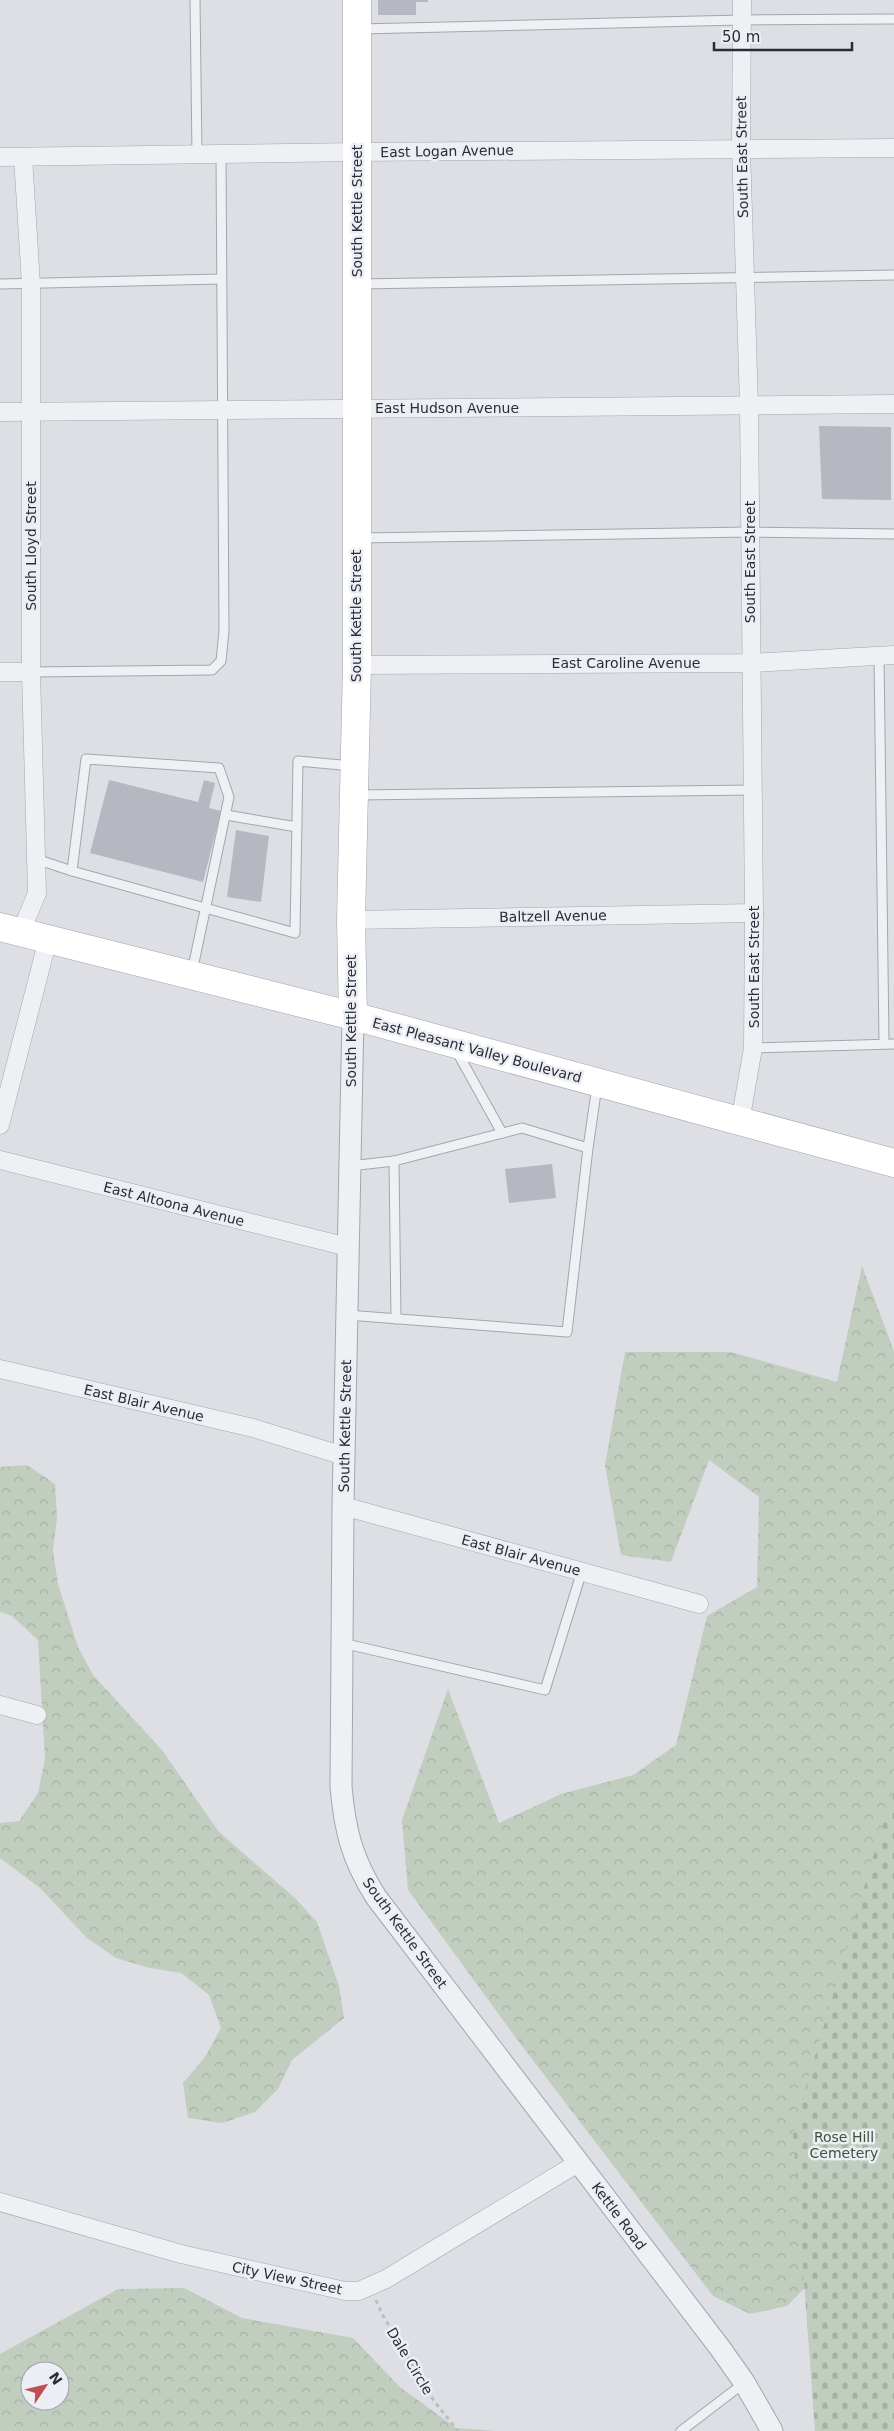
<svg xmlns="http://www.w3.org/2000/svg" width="894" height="2431" viewBox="0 0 894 2431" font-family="'DejaVu Sans',sans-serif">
  <defs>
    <pattern id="forest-crowns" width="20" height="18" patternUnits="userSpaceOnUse" patternTransform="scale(1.25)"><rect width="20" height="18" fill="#c1cebf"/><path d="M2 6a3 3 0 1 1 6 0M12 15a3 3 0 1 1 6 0" fill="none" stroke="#a6b1a5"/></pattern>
    <pattern id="cemetery-stones" width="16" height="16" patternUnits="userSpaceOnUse" patternTransform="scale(1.25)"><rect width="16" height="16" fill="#c1cebf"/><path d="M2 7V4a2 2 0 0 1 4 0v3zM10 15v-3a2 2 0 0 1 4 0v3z" fill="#a6b1a5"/></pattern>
  </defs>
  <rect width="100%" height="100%" fill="#dddfe5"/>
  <g fill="url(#forest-crowns)" fill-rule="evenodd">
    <polygon points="862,1266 894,1351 894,1894 845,2247 787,2306 750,2314 713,2296 519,2042 408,1890 402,1820 448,1689 499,1823 561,1794 633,1775 676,1745 707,1616 757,1587 759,1497 709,1460 671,1562 621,1555 605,1465 625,1352 731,1352 837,1382"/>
    <polygon points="27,1465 55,1484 57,1518 53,1551 58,1584 78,1647 93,1675 162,1750 219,1832 295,1898 317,1922 339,1986 344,2018 292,2060 278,2089 255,2112 222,2123 188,2118 183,2083 205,2057 221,2028 209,1995 181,1973 149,1968 116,1958 87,1938 40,1888 0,1858 0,1823 19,1821 38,1793 45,1759 38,1640 12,1616 0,1612 0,1467"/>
    <path d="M184 2288 242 2318 353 2338 400 2387 456 2428 496 2431H0V2354L118 2289ZM30 2371H60V2401H30Z"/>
  </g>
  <polygon fill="url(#cemetery-stones)" points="894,1785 894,2431 815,2431 793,2132"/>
  <g fill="#b5b8c1">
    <polygon points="378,0 428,0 428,2 416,2 416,15 378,15"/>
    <polygon points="819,426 891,427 891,500 822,499"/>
    <polygon points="109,780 198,802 204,780 215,783 209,808 221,811 203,882 90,853"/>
    <polygon points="236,830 269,836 261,902 227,897"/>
    <polygon points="552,1164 556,1198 509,1203 505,1169"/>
  </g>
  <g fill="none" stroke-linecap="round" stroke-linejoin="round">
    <g stroke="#a3a6ae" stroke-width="11">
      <g id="service">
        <polyline points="195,0 197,154"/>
        <polyline points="360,29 742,20 894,19"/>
        <polyline points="0,284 221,279"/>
        <polyline points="359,284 894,275"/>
        <polyline points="359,538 750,532 894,534"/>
        <polyline points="879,655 884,1043"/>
        <polyline points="31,672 212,670 221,661 224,631 221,154"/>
        <polyline points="357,795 753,790"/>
        <polyline points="226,815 297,827"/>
        <polyline points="36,859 72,871"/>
        <polyline points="192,972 229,797 219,768 86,759 72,871 295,933 298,761 352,766"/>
        <polyline points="753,1048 894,1044"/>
        <polyline points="456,1050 502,1133"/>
        <polyline points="588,1148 597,1086"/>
        <polyline points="394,1161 396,1319"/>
        <polyline points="347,1315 567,1332 588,1148 522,1128 394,1161 350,1166"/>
        <polyline points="342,1643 545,1690 582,1571"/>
        <polyline points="681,2431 744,2383"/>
      </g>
    </g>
    <g stroke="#a3a6ae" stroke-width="19">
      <g id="minor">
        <polyline points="0,157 357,152 894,148"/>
        <polyline points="0,412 894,404"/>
        <polyline points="357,665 751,663 894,655"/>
        <polyline points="0,672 31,672"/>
        <polyline points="351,920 754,913"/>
        <polyline points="21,932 37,893 31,672 31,284 23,157"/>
        <polyline points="740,1122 753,1048 754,913 749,406 741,148 742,0"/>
        <polyline points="0,1125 48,939"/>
        <polyline points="0,1160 348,1247"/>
        <polyline points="0,1369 253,1428 344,1456"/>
        <polyline points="343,1506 699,1604"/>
        <polyline points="0,1705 37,1715"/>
        <polyline points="0,2202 181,2254 345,2291 359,2291 386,2279 578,2163"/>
      </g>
    </g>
    <g stroke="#a3a6ae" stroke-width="23">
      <path id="tertiary" d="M353 1016 343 1506 341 1787C345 1831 352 1859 376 1897L720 2348 744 2382 772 2431"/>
    </g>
    <g stroke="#9ea3af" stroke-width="29">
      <g id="primary">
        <polyline points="0,927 353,1016 894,1163"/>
        <polyline points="353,1016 351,920 357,665 357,0"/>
      </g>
    </g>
    <polyline stroke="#bbbdc4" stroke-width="3" stroke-dasharray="4 4" stroke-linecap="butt" points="376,2300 382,2314 434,2401 458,2431"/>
    <use href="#service" stroke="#eff0f4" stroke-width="9"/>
    <use href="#minor" stroke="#eff0f4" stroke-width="18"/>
    <use href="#tertiary" stroke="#eff0f4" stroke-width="21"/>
    <use href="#primary" stroke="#fff" stroke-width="28"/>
  </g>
  <g text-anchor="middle" stroke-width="5" stroke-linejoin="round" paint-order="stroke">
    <g font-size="14" fill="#282d3a" stroke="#eceef3">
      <text transform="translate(447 151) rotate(-1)" y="5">East Logan Avenue</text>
      <text transform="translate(742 157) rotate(-91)" y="5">South East Street</text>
      <text transform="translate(357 211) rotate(-90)" y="5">South Kettle Street</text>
      <text x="447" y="413">East Hudson Avenue</text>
      <text transform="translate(31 546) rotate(-90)" y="5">South Lloyd Street</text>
      <text transform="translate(750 562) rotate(-90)" y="5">South East Street</text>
      <text transform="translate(356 616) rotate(-90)" y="5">South Kettle Street</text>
      <text x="626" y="668">East Caroline Avenue</text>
      <text transform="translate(553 916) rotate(-1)" y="5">Baltzell Avenue</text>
      <text transform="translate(754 967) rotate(-90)" y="5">South East Street</text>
      <text transform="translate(351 1021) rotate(-90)" y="5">South Kettle Street</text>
      <text transform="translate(477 1050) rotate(15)" y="5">East Pleasant Valley Boulevard</text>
      <text transform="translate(174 1204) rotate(14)" y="5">East Altoona Avenue</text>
      <text transform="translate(144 1403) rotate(13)" y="5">East Blair Avenue</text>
      <text transform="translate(345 1426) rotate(-89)" y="5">South Kettle Street</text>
      <text transform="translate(521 1555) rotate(15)" y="5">East Blair Avenue</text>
      <text transform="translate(405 1933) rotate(54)" y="5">South Kettle Street</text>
      <text transform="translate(619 2216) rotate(53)" y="5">Kettle Road</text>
      <text transform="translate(287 2278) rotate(12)" y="5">City View Street</text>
      <text transform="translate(410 2361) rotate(59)" y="5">Dale Circle</text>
    </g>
    <g font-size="14" fill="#395437" stroke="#eceef3">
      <text x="844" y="2142">Rose Hill<tspan x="844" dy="16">Cemetery</tspan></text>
    </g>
  </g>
  <g transform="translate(45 2386) rotate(55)"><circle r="24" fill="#eceef3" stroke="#9ea1a9"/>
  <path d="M0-4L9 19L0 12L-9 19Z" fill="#be4e52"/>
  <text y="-8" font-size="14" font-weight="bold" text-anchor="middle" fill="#282d3a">N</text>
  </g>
  <path d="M714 42v8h138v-8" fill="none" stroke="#282d3a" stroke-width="2.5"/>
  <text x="722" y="42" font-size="15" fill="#282d3a" stroke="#eceef3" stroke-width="4" paint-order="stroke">50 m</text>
</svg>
